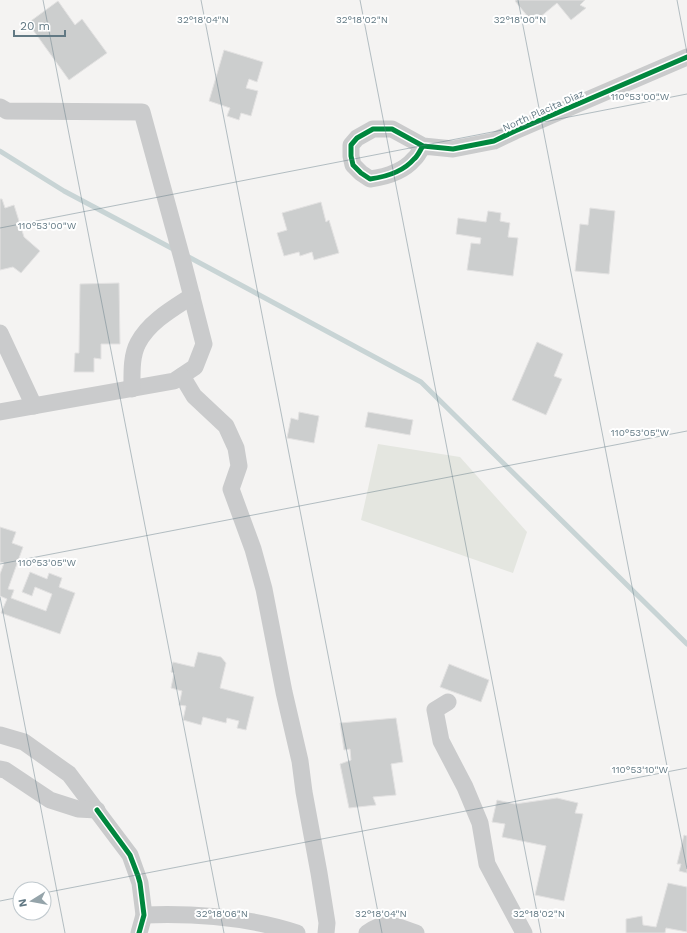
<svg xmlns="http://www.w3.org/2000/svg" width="687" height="933" viewBox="0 0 687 933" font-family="'Work Sans',sans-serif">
  <rect width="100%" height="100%" fill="#f4f3f2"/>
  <polygon fill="#e4e6e0" points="378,444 460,457 527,532 513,573 361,520"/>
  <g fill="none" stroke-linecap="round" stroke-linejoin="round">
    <g stroke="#c8d4d5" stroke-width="5">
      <polyline points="0,151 64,191 175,250"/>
      <polyline points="185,255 421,382 687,644"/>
    </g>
  </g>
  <g fill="#cccece" stroke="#e3e2e2">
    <polygon points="516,0 585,0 580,5 586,8 571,20 557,3 533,23 515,1"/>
    <polygon points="58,1 75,25 82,19 107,53 69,80 28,23"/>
    <polygon points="224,50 263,62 257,82 249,79 246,88 258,91 251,116 241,113 239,120 227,116 230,108 209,101"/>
    <polygon points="0,199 2,199 5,208 14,205 24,237 40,251 21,273 13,267 0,270"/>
    <polygon points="321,202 326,222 329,220 339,253 314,260 312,252 300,256 299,252 284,256 277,233 287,230 282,213"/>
    <polygon points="590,208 615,211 609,274 575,271 580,224 588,225"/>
    <polygon points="488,211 501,213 500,221 510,223 508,237 518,238 513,276 467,270 471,243 480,244 481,238 456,234 458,218 486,222"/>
    <polygon points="119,283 120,344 101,344 101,359 94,358 94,372 74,372 75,353 79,353 80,284"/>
    <polygon points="537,342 563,354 554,376 562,379 546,415 512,400"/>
    <polygon points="299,412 319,416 314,443 287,438 291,418 298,420"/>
    <polygon points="368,412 413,420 410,435 365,427"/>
    <polygon points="0,527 16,532 12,543 23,547 8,589 14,590 11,598 46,611 52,594 35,587 32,596 22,592 30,572 47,579 49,573 62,578 59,587 75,593 60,634 1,613 7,599 0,596 0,574 4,563 0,562"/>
    <polygon points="198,652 221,657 226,663 220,688 254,697 246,730 237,728 239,721 227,718 226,723 203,717 201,725 183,720 186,706 179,705 182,691 171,688 174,673 171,672 173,662 194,667"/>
    <polygon points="449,664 489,680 481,702 440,687"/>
    <polygon points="396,718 403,762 391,764 396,795 373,797 376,805 349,808 340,764 351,760 350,749 344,750 340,723"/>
    <polygon points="557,798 578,803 575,813 583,814 564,901 535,895 546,846 502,837 505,824 492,822 497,800 515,804"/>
    <polygon points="684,835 687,836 687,873 679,871 681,864 677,864"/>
    <polygon points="668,883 687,887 687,932 666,928 665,933 626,933 626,919 642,916 643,925 656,927"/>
  </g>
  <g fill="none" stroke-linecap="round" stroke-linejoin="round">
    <g stroke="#cacbcc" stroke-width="17">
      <polyline points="0,107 7,111 142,112 183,262 204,344 195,367 174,381 0,412"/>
      <path d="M423 146C420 150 418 156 414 159 403 172 385 177 370 179L361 173 353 165 351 156V145L357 138 373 129H392L423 146 453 149 494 141 515 131 687 57"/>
      <polyline points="0,333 34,406"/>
      <polyline points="182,376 194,396 226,426 236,448 239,466 231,489 253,549 264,589 284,692 300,761 304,792 319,873 327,923 326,933"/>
      <path d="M132 389C132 374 131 356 138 343 149 322 172 309 192 296"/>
      <polyline points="448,702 435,710 441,741 465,787 480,823 487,864 524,933"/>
      <polyline points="0,735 24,742 69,774 130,855 140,883 144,915 139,933"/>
      <polyline points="0,769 5,770 50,800 78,809 97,810"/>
      <path d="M144 915C196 913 248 917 297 933"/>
      <path d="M367 933C386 919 395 926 416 933"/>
    </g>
    <g stroke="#fff" stroke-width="8">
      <g id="cycleway">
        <path d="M423 146C420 150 418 156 414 159 403 172 385 177 370 179L361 173 353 165 351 156V145L357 138 373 129H392L423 146 453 149 494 141 515 131 687 57"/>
        <polyline points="97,810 130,855 138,876 140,883 144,915 139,933"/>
      </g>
    </g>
    <use href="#cycleway" stroke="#00873e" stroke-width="5"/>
  </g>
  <path fill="none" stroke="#627984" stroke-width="1" stroke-opacity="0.45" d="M43 0 224 933M201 0 382 933M360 0 541 933M518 0 687 869M677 0 687 53M0 228 687 94M0 564 687 431M0 597 65 933M44 893 687 768M0 901 20 897"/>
  <g text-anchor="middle" stroke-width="4" stroke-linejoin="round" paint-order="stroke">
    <g font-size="10" fill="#627984" stroke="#fff">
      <text transform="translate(543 110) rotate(-24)" y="4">North Placita Diaz</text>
    </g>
  </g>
  <g font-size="10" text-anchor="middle" fill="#627984" stroke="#fff" stroke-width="4" stroke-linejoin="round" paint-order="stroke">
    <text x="520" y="23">32°18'00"N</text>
    <text x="203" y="23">32°18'04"N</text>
    <text x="362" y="23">32°18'02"N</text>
    <text x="640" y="100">110°53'00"W</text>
    <text x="47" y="229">110°53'00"W</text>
    <text x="640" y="436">110°53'05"W</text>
    <text x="47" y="566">110°53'05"W</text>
    <text x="640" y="773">110°53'10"W</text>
    <text x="222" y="917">32°18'06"N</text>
    <text x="381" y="917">32°18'04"N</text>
    <text x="539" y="917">32°18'02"N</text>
  </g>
  <g transform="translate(32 901) rotate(259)"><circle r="19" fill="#ffffff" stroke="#c0c9ce"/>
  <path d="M0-3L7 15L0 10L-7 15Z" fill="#95a4aa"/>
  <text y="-6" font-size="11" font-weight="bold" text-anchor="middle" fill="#627984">N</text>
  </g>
  <path d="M14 30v6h51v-6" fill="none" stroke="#627984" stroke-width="2"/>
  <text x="20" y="30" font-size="12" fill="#627984" stroke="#ffffff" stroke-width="3" paint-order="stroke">20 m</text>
</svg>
